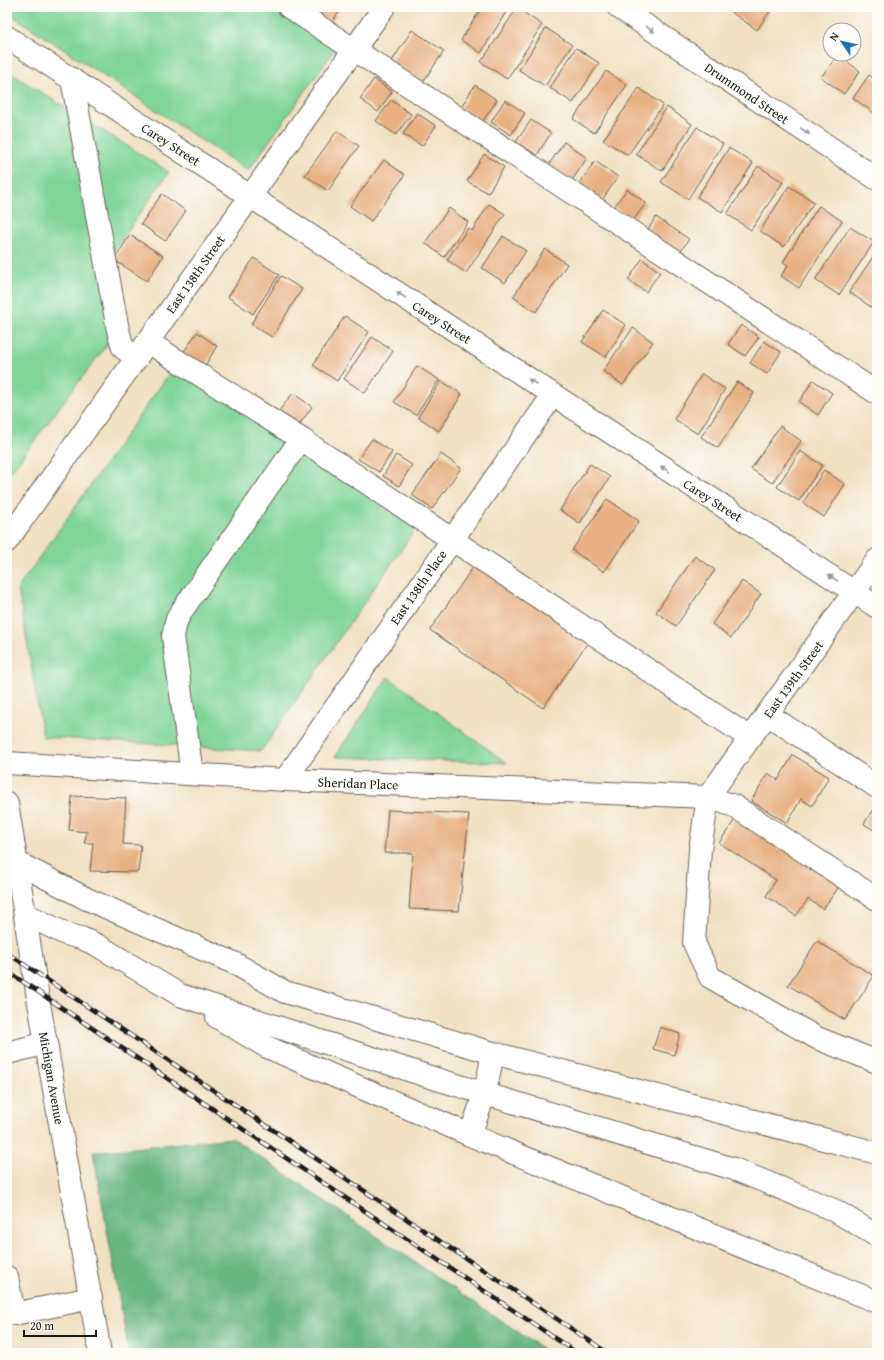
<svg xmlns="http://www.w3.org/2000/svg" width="884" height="1360" viewBox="0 0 884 1360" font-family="'Gentium Book Plus',serif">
  <rect width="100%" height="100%" fill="#fdfcf7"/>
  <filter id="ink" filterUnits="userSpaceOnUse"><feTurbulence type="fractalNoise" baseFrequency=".025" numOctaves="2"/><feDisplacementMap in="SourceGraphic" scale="8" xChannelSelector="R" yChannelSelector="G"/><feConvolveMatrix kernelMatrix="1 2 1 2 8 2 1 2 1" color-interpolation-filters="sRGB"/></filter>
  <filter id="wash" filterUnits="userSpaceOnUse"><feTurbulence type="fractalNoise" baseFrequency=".012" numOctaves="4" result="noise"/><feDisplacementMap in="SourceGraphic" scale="16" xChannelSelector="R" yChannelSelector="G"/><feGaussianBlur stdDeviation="0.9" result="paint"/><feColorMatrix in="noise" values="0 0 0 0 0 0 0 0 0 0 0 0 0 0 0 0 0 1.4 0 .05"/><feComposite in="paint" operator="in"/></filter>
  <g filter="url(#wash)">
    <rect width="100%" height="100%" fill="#f1e0c2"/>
    <g fill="#7fd498" stroke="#4e785a">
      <polygon points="7,7 289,7 341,41 248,171 7,12"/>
      <polygon points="7,71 169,172 105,263 118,330 7,477"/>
      <polygon points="173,368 421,521 261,751 43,737 18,588"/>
      <polygon points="388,677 507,763 335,757"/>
    </g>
    <polygon fill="#67b680" stroke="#42694e" points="232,1138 549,1353 129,1353 93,1152"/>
    <g id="blocks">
      <g fill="#e8b184">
        <polygon points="310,7 342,7 330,25 308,9"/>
        <polygon points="482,7 509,7 481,53 461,40"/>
        <polygon points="735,7 773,7 757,30 731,12"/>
        <polygon points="517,8 542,25 507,79 481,62"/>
        <polygon points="546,28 572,45 545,86 519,70"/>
        <polygon points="412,30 444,51 423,82 392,61"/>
        <polygon points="576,48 599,63 573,103 550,88"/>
        <polygon points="838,55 860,71 844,94 821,77"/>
        <polygon points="606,71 627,85 594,133 573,119"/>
        <polygon points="869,75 877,81 877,108 874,113 853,98"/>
        <polygon points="374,79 392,92 378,112 360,99"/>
        <polygon points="475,85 497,100 483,121 461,107"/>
        <polygon points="639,88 663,105 628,155 603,140"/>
        <polygon points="391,100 411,114 396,135 376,121"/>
        <polygon points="505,100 525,113 511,135 491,122"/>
        <polygon points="667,107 692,124 662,171 636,154"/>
        <polygon points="417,113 436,126 422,146 403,134"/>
        <polygon points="531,120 551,133 537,155 516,142"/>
        <polygon points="697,127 723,144 688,199 661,182"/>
        <polygon points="337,131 359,146 328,191 305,175"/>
        <polygon points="564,142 587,158 571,182 548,166"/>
        <polygon points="729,148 753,163 722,212 697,197"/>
        <polygon points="484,154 504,167 488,193 467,181"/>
        <polygon points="384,160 405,175 371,221 350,206"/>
        <polygon points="595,161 618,177 602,200 579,184"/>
        <polygon points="758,166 783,182 751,230 727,214"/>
        <polygon points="789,186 814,202 784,247 760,231"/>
        <polygon points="627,189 646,203 632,222 614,207"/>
        <polygon points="162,194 186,211 165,241 141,224"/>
        <polygon points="489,204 505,214 466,273 447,260 468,228 472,231"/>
        <polygon points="819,206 842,221 799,288 781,276 788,265 783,262"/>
        <polygon points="449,208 468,222 444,257 425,243"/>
        <polygon points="656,217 689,239 678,255 645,234"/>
        <polygon points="850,227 874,242 839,295 815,280"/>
        <polygon points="130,235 163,256 147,281 114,260"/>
        <polygon points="503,236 526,251 505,283 482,268"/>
        <polygon points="545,249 567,264 536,312 513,297"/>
        <polygon points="877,251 877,298 871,307 849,292"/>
        <polygon points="254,258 279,275 253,314 228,297"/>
        <polygon points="642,259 660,272 646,292 628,280"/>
        <polygon points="281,276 302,289 272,337 251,324"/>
        <polygon points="603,310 626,325 606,357 582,342"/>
        <polygon points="345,316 369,332 337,381 313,365"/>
        <polygon points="741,325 759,337 745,356 728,344"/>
        <polygon points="633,328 653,342 623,385 603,371"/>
        <polygon points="197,332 217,346 204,367 183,353"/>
        <polygon points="372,337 393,351 365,393 344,379"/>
        <polygon points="764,341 781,352 767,374 750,363"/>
        <polygon points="417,366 439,380 416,415 394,402"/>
        <polygon points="702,374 725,389 698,434 674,419"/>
        <polygon points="813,380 832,393 818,415 799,402"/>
        <polygon points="441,381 462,394 439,431 418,417"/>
        <polygon points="737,382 754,393 718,448 701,437"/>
        <polygon points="293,393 312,407 298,426 278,412"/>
        <polygon points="780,426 801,441 772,483 751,469"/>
        <polygon points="372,439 392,452 379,472 358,459"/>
        <polygon points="800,451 822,465 799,501 777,487"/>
        <polygon points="441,454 461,468 432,509 412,495"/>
        <polygon points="396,455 412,465 399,486 383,476"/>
        <polygon points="590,464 610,477 580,523 560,510"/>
        <polygon points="824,470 845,484 824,517 803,503"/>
        <polygon points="607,499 639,521 604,572 572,550"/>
        <polygon points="695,556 715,570 676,626 656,612"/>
        <polygon points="477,561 590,639 543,708 430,630"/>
        <polygon points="742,581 761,594 731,638 712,624"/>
        <polygon points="793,755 829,777 812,806 801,799 787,823 751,801 768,773 778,780"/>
        <polygon points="72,796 126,798 123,844 141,845 138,872 90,871 93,843 84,843 87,832 69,830"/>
        <polygon points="876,804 877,804 877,832 864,824"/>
        <polygon points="388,810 469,814 459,911 409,909 413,853 384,853"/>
        <polygon points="738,815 841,884 823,909 808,899 796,916 766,896 776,880 719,843"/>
        <polygon points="817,941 874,976 845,1020 788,985"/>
        <polygon points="660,1027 680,1034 674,1055 653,1049"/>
      </g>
    </g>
  </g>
  <g filter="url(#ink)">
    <use href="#blocks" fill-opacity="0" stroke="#676156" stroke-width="1"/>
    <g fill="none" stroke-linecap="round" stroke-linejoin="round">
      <g stroke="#676156" stroke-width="24">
        <g id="minor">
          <polyline points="289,7 877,393"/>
          <polyline points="618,7 877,179"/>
          <polyline points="7,37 877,607"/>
          <polyline points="72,79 118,330 123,348 137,358"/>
          <polyline points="148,342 301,439 750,738"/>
          <polyline points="7,541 384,7"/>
          <polyline points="877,560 708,797 700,850 694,943 710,977 817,1038 877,1062"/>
          <polyline points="767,714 877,787"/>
          <polyline points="7,763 285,780 708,797 734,806 877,899"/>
          <polyline points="192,774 173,636 177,619 183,609 301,439"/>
          <polyline points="285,780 553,395"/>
          <polyline points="18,863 87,899 234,963 285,992 493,1053 877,1153"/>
          <polyline points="25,914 66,934 81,938 97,945 180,995 430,1077 734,1169 834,1210 877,1236"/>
          <polyline points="217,1017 267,1047 470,1135"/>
          <polyline points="7,1053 47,1043"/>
          <polyline points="493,1053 485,1093 470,1135 877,1302"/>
          <polyline points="7,1277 14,1314 91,1298"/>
        </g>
      </g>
      <g stroke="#676156" stroke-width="24">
        <polyline id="major" points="7,803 37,992 100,1353"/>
      </g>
      <use href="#minor" stroke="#fff" stroke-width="22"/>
      <use href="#major" stroke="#fff" stroke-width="22"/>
      <g stroke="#1c1c1c" stroke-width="4.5">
        <g id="rail">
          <polyline points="7,953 608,1353"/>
          <polyline points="7,971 577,1353"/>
        </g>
      </g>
      <use href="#rail" stroke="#fdfcf7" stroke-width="3" stroke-dasharray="9" stroke-linecap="butt"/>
    </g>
    <defs><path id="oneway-solid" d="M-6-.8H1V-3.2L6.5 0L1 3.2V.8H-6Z"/></defs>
    <g fill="#999">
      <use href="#oneway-solid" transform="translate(650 29) rotate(34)"/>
      <use href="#oneway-solid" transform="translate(805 131) rotate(34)"/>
      <use href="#oneway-solid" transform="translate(401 295) rotate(-147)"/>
      <use href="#oneway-solid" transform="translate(533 382) rotate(-147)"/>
      <use href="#oneway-solid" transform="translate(665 469) rotate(-147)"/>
      <use href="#oneway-solid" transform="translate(833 578) rotate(-147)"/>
    </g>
  </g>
  <g text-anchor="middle" stroke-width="3.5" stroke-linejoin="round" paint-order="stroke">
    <g font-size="13" fill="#1c1c1c" stroke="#fdfcf7">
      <text transform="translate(747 93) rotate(34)" y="5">Drummond Street</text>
      <text transform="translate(171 144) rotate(33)" y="5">Carey Street</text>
      <text transform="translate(195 274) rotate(-55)" y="5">East 138th Street</text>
      <text transform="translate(442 322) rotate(33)" y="5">Carey Street</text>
      <text transform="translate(713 500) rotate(33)" y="5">Carey Street</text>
      <text transform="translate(418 587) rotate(-55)" y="5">East 138th Place</text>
      <text transform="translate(793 679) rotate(-54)" y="5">East 139th Street</text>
      <text transform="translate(358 783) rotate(2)" y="5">Sheridan Place</text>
      <text transform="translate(52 1078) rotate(80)" y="5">Michigan Avenue</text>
    </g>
  </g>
  <rect width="884" height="1360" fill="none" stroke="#fdfcf7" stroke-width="24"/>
  <g transform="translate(842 42) rotate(304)"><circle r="19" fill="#fdfcf7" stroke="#a3a29f"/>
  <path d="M0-3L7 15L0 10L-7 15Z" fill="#1f6fb2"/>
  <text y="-6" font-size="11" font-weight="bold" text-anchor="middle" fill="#1c1c1c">N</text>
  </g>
  <path d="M24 1330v6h72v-6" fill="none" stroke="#1c1c1c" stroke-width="2"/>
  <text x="30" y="1330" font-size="12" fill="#1c1c1c" stroke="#fdfcf7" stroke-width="3" paint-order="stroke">20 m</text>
</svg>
